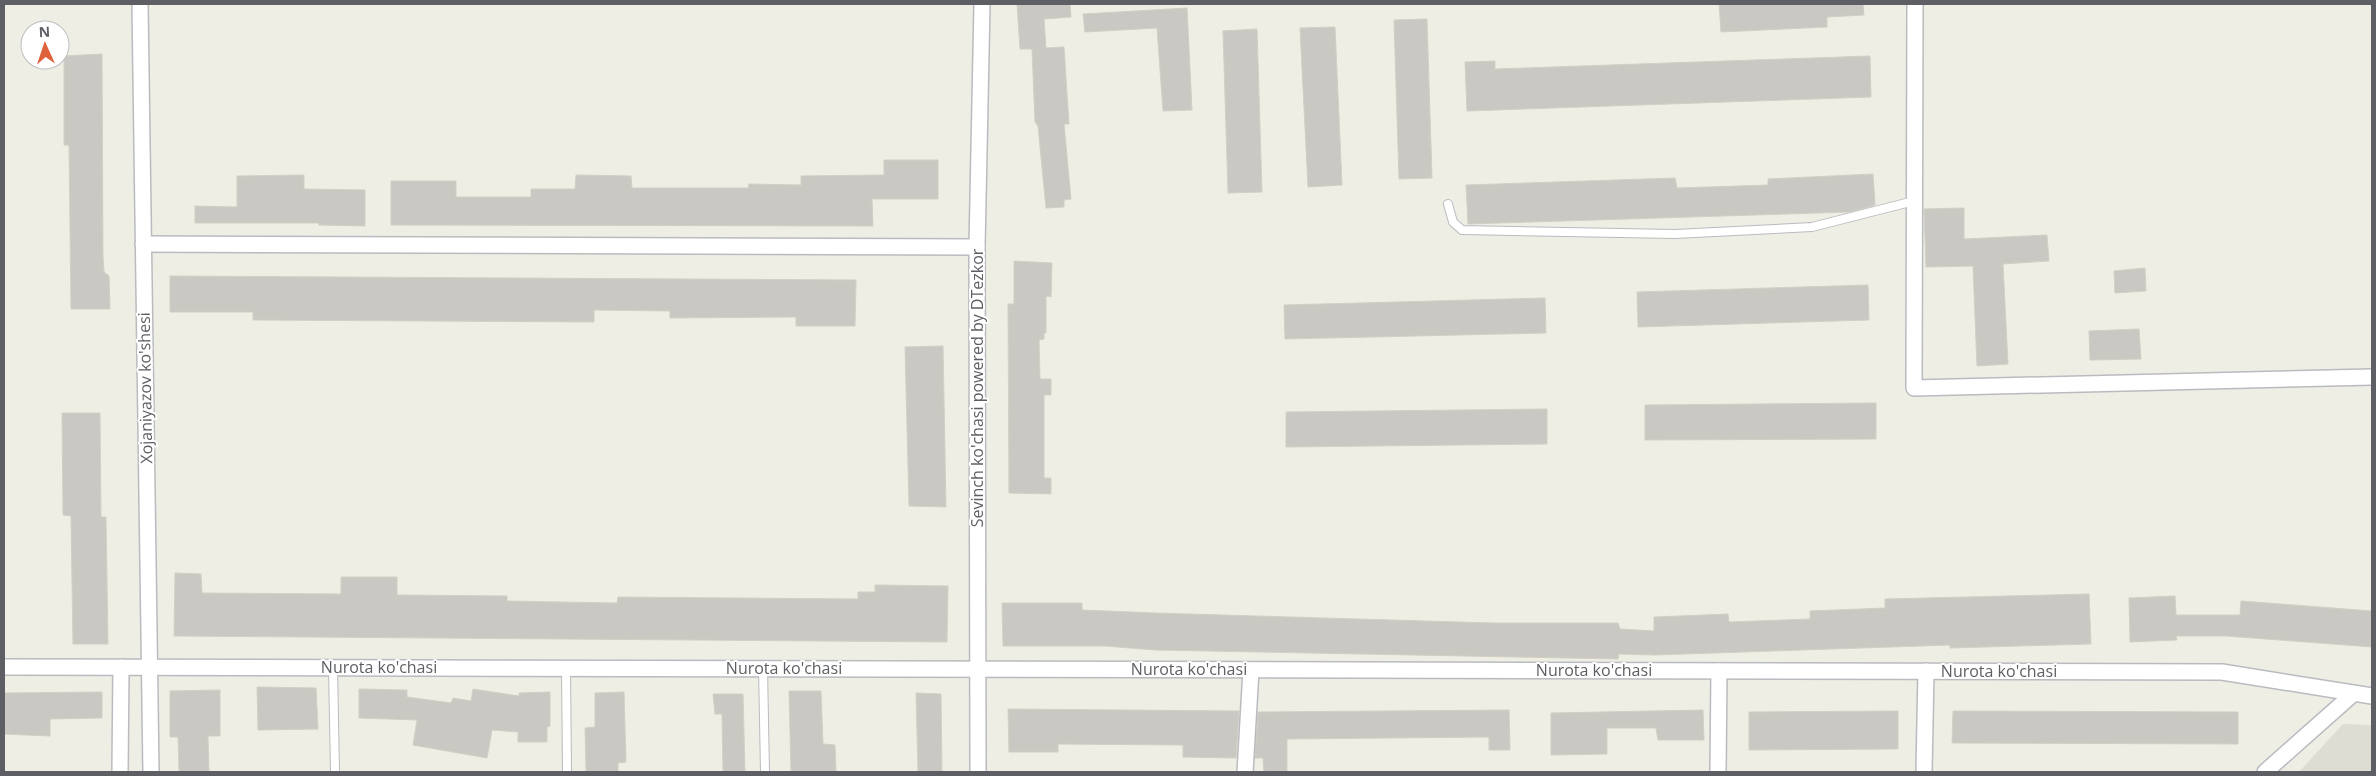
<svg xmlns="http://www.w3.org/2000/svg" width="2376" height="776" viewBox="0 0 2376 776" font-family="'Open Sans',sans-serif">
  <rect width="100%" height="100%" fill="#eeeee5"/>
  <polygon fill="#deddd3" points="2343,724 2372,725 2372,772 2299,772"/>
  <g fill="#cac8c2" stroke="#d2d0c3">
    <polygon points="1017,4 1070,4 1071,17 1044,19 1046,48 1064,47 1069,124 1064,124 1071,199 1064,200 1064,207 1046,208 1038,126 1035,122 1032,49 1020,49"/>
    <polygon points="1719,4 1863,4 1864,15 1827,17 1827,27 1721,32"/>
    <polygon points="1187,8 1192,110 1163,111 1157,28 1085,32 1083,14"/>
    <polygon points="1427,19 1432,178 1399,179 1394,20"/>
    <polygon points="1335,27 1342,185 1308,187 1300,28"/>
    <polygon points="1257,29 1262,192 1228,193 1223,31"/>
    <polygon points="102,54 103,256 104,272 109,276 110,309 71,309 69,145 64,145 64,56"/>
    <polygon points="1870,56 1871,97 1467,111 1465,62 1495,61 1495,69"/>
    <polygon points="884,160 938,160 938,199 872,199 873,226 391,225 391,181 456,181 456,197 531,197 531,189 575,189 576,175 631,176 632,188 748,188 749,184 801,185 801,176 884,175"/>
    <polygon points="1873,174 1875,205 1850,212 1468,224 1466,185 1675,178 1677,188 1768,185 1768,179"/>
    <polygon points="304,175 304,189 365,190 365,226 319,225 319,223 195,223 195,206 237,207 237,176"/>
    <polygon points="1964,208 1964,239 2047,235 2049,261 2003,264 2008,364 1977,366 1973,266 1926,267 1924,209"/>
    <polygon points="1014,261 1052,263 1051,297 1046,296 1046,333 1044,333 1044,339 1039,340 1040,379 1051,379 1051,395 1044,395 1044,478 1051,478 1051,494 1009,493 1008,304 1014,304"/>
    <polygon points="2145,268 2146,291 2115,293 2114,271"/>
    <polygon points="170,276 856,280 855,326 796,326 796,317 670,318 670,311 594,310 594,322 253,320 253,312 170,312"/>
    <polygon points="1868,285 1869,320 1638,327 1637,292"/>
    <polygon points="1545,298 1546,333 1285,339 1284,305"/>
    <polygon points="2139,329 2141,359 2090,360 2089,331"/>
    <polygon points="943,346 946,507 909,506 905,347"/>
    <polygon points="1876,403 1876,439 1645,440 1645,405"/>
    <polygon points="1547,409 1547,444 1286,447 1286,412"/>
    <polygon points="62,413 100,413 101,517 106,517 108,644 73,644 71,516 63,515"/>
    <polygon points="175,573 201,574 202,593 341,594 341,577 397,577 397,595 507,596 507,601 617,603 618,597 858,599 858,592 875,592 875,585 948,586 947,642 174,636"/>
    <polygon points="2089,594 2091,644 1950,648 1950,645 1655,655 1619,654 1618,659 1155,650 1105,646 1003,646 1002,603 1082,603 1082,610 1156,613 1493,623 1618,623 1620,629 1654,631 1654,617 1728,614 1729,622 1810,619 1810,611 1885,608 1885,599"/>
    <polygon points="2175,596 2176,615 2240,615 2241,601 2372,611 2372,647 2226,636 2176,636 2177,640 2130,642 2129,598"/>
    <polygon points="257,687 316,688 318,729 258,730"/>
    <polygon points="359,689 407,690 407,697 451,703 453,698 471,701 473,689 519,696 519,693 550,692 550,726 547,727 547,742 518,742 518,732 492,730 487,758 413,745 417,720 359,718"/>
    <polygon points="220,690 220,736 208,736 209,772 179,772 178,737 170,737 170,691"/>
    <polygon points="789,691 821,691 823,744 835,745 836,772 791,772"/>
    <polygon points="102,692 102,718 50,719 50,736 4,734 4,693"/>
    <polygon points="624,692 626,762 618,763 618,772 586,772 585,728 595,727 595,693"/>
    <polygon points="916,693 941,694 942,772 918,772"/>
    <polygon points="713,694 743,694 745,772 723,772 722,714 715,714"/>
    <polygon points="1008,709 1239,711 1236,758 1183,757 1183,745 1058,744 1058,752 1009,752"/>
    <polygon points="1509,710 1510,750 1489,750 1489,737 1287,739 1287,772 1264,772 1263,758 1255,758 1258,712"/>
    <polygon points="1703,710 1704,740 1658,740 1656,728 1607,728 1607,754 1551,755 1551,713"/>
    <polygon points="1898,711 1898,749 1749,750 1749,712"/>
    <polygon points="1953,711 2238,712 2238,744 1952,743"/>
  </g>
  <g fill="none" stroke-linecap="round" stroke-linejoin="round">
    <g stroke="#babbc0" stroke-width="10">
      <g id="service">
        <polyline points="1448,204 1453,222 1462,230 1675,234 1812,227 1914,201"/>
        <polyline points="333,667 335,772"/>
        <polyline points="566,668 567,772"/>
        <polyline points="763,668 765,772"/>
      </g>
    </g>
    <g stroke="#babbc0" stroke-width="18">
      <g id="minor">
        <polyline points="140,4 151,772"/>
        <polyline points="1915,4 1914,388 2372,377"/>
        <polyline points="143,244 977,247"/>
        <polyline points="4,667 2222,672 2372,696"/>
        <polyline points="120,772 121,667"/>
        <polyline points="978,772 977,247 982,4"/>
        <polyline points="1245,772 1251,670"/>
        <polyline points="1718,772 1719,671"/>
        <polyline points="1924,772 1926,671"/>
        <polyline points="2265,772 2353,694"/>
      </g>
    </g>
    <use href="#service" stroke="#fff" stroke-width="8"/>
    <use href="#minor" stroke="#fff" stroke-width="15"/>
  </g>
  <g text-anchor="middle" stroke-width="4" stroke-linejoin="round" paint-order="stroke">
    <g font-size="16" fill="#5d5f64" stroke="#fff">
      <text transform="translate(145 388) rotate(-91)" y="6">Xojaniyazov ko'shesi</text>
      <text transform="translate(977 388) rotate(-90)" y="6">Sevinch ko'chasi powered by DTezkor</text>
      <text x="379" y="673">Nurota ko'chasi</text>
      <text x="784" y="674">Nurota ko'chasi</text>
      <text x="1189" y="675">Nurota ko'chasi</text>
      <text x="1594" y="676">Nurota ko'chasi</text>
      <text x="1999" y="677">Nurota ko'chasi</text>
    </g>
  </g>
  <rect width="2376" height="776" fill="none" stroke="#5d5f64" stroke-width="10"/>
  <g transform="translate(45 45) rotate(357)"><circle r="24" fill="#ffffff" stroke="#bebfc1"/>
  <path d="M0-4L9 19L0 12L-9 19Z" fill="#df623a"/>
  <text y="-8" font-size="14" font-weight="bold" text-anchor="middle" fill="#5d5f64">N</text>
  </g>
</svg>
